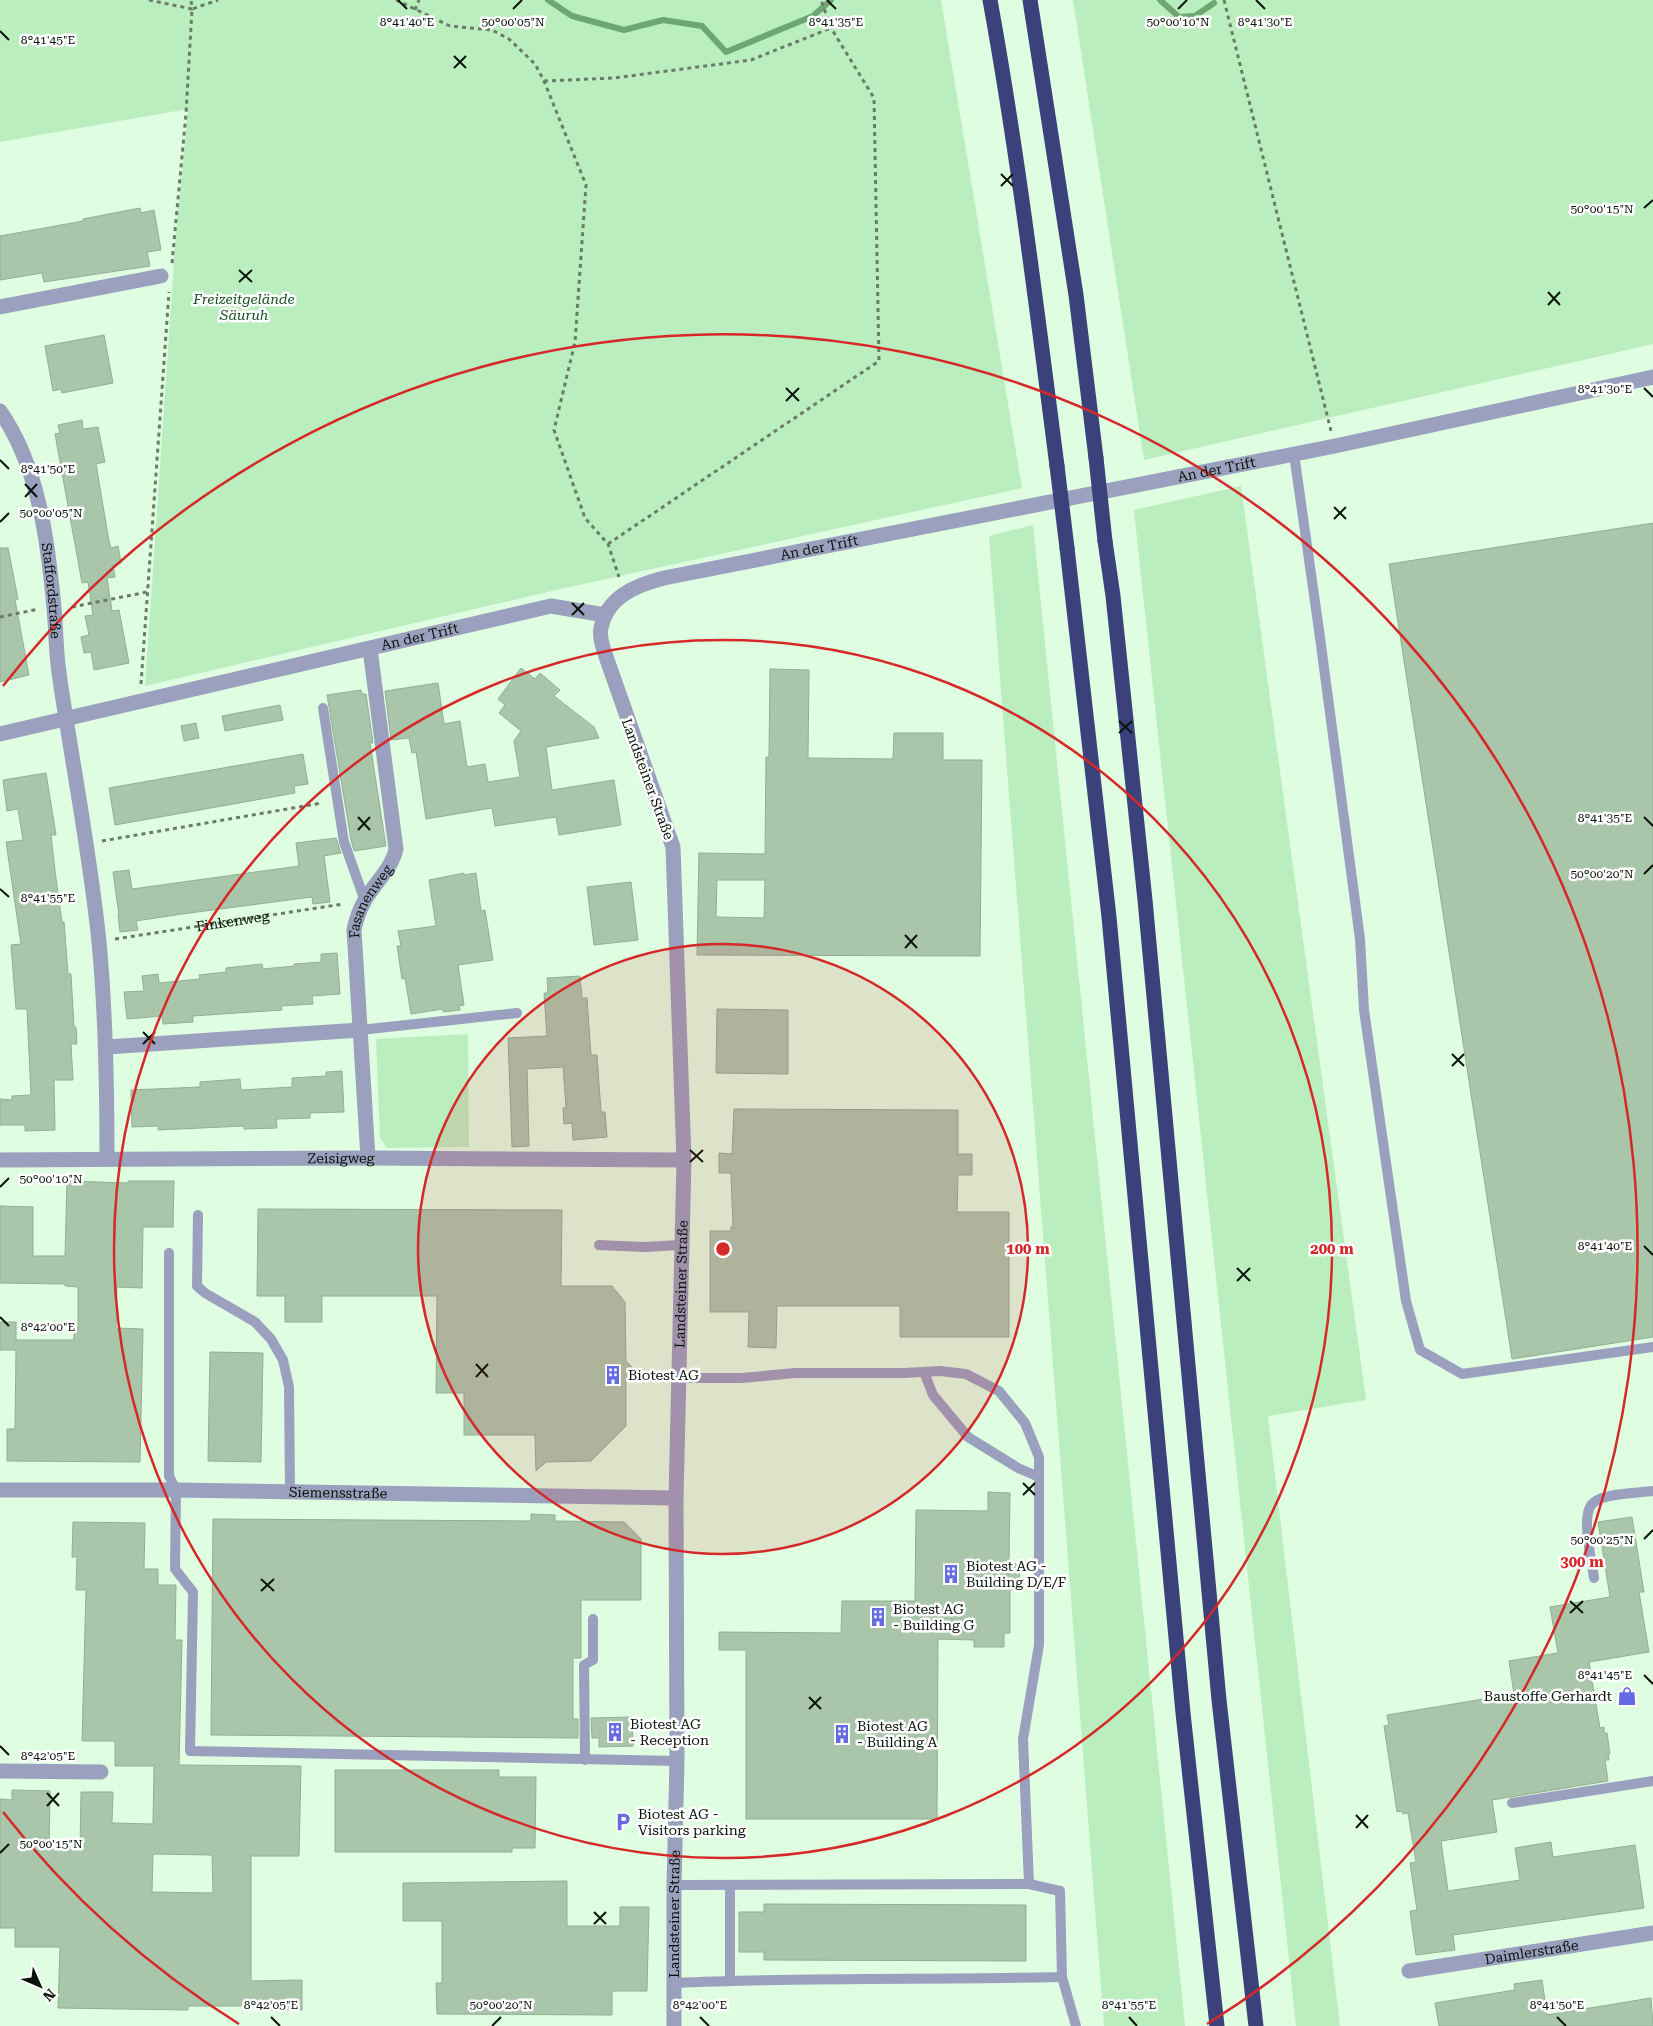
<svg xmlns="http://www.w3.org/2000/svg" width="1653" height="2026" viewBox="0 0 1653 2026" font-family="'Roboto Serif',serif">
  <rect width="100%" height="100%" fill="#dffde0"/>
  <g fill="#bbeebf">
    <polygon points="0,0 941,0 1022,488 556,590 145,686 175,246 188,109 0,142"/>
    <polygon points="1073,0 1653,0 1653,344 1144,460"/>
    <polygon points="1241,486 1366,1400 1268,1416 1340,2026 1296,2026 1134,510"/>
    <polygon points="1033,525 1185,2026 1104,2026 989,536"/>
    <polygon points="468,1034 469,1147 387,1148 380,1138 376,1039"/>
  </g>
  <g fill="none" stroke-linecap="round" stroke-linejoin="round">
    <g stroke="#6ea673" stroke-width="6">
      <polyline points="548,0 572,16 624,30 663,20 702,26 726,52 813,16 831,0"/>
      <polyline points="1160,0 1179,17 1195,16 1214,3"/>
    </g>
  </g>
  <g fill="#a9c6ab" stroke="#92ae93" fill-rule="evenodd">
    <polygon points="140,208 141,213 154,210 161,250 147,252 150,266 44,282 42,273 0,280 0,236 83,221 83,219"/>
    <polygon points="104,335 113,383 62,393 61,389 53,391 45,346"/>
    <polygon points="82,420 83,429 98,427 105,462 96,464 109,541 111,548 118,546 121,563 113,565 115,577 107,578 112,611 119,610 129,663 94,670 91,652 84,653 81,637 89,635 85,616 93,615 88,582 82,583 55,434 60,433 58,425"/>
    <polygon points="1653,523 1653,1337 1512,1359 1389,564"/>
    <polygon points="0,548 8,548 18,599 15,600 29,675 0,682"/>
    <polygon points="521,668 535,679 540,673 560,690 554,696 594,727 599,738 546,747 552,790 614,780 621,825 559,835 556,817 495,826 492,808 426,819 416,752 412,753 409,738 391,740 385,691 438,683 444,724 460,721 467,767 485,764 488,782 520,777 514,741 521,731 499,713 505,705 498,699"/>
    <path d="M770 669 809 670 808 758 893 759 894 733H943V760H982L980 956 697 955 699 853 765 854 766 757H769ZM717 880H765L764 918 716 917Z"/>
    <polygon points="361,690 362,694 366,694 373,743 370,743 386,846 354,851 351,840 327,695"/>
    <polygon points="280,705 283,720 225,731 222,716"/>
    <polygon points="196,723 199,738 184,741 181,726"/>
    <polygon points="303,754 308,784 294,786 295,793 115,825 109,788"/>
    <polygon points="46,773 56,835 51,835 55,871 62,922 64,922 68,974 71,974 74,1027 76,1027 77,1044 71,1044 73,1080 54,1080 55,1130 25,1131 25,1125 0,1125 0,1099 12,1100 12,1096 31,1095 27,1009 16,1009 11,945 21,944 6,842 23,840 18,809 7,811 3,780"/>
    <polygon points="336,838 341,853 324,856 330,902 313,904 312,897 182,914 136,921 138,930 120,932 118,915 119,915 113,872 129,870 132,889 299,866 296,843"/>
    <polygon points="464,873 464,875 476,873 481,911 485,910 493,960 458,965 464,1005 459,1006 460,1010 443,1012 443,1009 411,1014 405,978 402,979 397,946 401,946 398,931 436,926 429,880"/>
    <polygon points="631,882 638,940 594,945 587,887"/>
    <polygon points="337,953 340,994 312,996 313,1004 281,1006 282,1010 193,1016 193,1022 163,1024 162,1016 127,1019 124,992 144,991 142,976 158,974 159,983 200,979 199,975 226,972 226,968 262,964 263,969 294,966 294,964 321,962 321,954"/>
    <polygon points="580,976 582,998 587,998 591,1055 597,1055 601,1112 605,1112 607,1137 573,1140 572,1123 564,1124 563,1108 566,1107 563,1067 527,1069 529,1146 512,1147 508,1038 547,1036 544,993 548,993 547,978"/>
    <polygon points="717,1009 788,1010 788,1074 716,1073"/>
    <polygon points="342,1071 344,1112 310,1113 310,1118 276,1119 277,1128 244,1129 244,1126 158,1130 158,1126 132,1127 131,1090 200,1087 200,1082 240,1079 241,1090 292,1087 292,1078 326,1076 326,1072"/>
    <polygon points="734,1109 958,1110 958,1154 972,1154 972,1175 958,1175 957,1212 1009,1212 1009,1337 900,1337 900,1306 777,1306 776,1348 748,1347 749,1312 710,1312 710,1231 731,1231 731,1227 733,1227 731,1173 719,1173 719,1153 732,1154"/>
    <polygon points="67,1181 128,1183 128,1181 174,1181 173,1227 143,1227 142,1288 117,1287 116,1328 143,1329 140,1462 7,1461 7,1429 15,1429 16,1350 0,1350 0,1322 16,1322 16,1340 74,1340 74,1328 78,1328 78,1287 65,1286 65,1284 0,1283 0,1206 33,1207 33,1256 65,1256"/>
    <polygon points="258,1209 562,1210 561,1286 612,1286 625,1302 626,1361 637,1372 626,1383 626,1426 591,1461 546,1462 536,1471 535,1435 464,1435 464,1393 436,1393 437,1296 322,1296 322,1322 285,1322 285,1296 257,1296"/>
    <polygon points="210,1352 263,1353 261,1462 208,1461"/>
    <polygon points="988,1492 1010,1493 1009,1559 1016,1564 1020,1576 1018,1582 1010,1591 1010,1633 1004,1633 1004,1647 974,1647 974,1640 938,1639 937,1819 746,1819 746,1650 719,1650 719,1632 841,1633 842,1601 915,1601 916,1510 988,1511"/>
    <polygon points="531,1514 555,1515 555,1521 624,1522 641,1539 641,1600 581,1600 581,1658 573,1658 573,1719 578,1719 578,1738 211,1735 213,1519 531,1521"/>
    <polygon points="1632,1517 1644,1592 1639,1592 1649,1652 1589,1662 1600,1728 1604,1727 1604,1733 1607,1733 1610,1754 1608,1754 1609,1760 1605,1760 1608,1781 1492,1800 1497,1832 1441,1841 1448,1891 1520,1880 1515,1848 1551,1842 1553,1857 1635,1845 1644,1908 1453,1935 1455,1950 1416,1955 1410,1911 1417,1910 1410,1863 1416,1862 1408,1813 1403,1814 1402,1811 1397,1812 1384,1726 1389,1725 1387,1715 1514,1694 1509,1661 1558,1653 1550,1607 1610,1597 1598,1522"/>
    <path d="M73 1522 145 1523 144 1569H158V1585H176L175 1640H182L179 1765 301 1766 299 1856H251V1981L302 1980V2010H261V2006H188V2010L58 2008 60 1947H15V1928H0V1799L12 1800V1790L50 1791 49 1849H80L81 1792H113L112 1823 153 1824 154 1766H115V1741H82L86 1590H76L77 1557H72ZM153 1854 212 1855 213 1893 152 1892Z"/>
    <polygon points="632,1717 633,1746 599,1747 599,1738 592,1738 591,1718"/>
    <polygon points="335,1770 499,1770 499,1777 536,1777 535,1848 512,1848 512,1852 335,1852"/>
    <polygon points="567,1881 567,1926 620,1926 620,1907 649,1907 647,1991 612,1991 612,2015 437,2014 436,1983 442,1983 442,1921 403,1921 403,1883"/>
    <polygon points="764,1904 1026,1905 1026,1961 764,1960 764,1952 739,1952 739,1912 764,1912"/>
    <polygon points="1542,1980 1547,2015 1651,1998 1653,2026 1439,2026 1435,2003 1515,1990 1514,1984"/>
  </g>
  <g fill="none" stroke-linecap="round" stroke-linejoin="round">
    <g stroke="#697c6a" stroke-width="3" stroke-dasharray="4 4" stroke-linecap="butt">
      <polyline points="149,0 192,9 191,0"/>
      <polyline points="396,0 450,26 492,30 509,39 535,64 544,81 586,185 575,342 554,430 585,518 608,544 619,577"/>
      <polyline points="1224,0 1331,431"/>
      <polyline points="415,10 419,0"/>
      <polyline points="544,81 614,78 751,60 831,28"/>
      <polyline points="172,263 186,114 192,9 218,0"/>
      <polyline points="608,544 879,361 874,98 831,28 821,0"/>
      <polyline points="72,607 147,592"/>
      <polyline points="0,617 39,609"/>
      <polyline points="141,684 169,292"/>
      <polyline points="102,841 322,803"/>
      <path id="s1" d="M115 939 343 904"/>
    </g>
    <g stroke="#9aa0bd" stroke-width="10">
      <polyline points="1294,454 1319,630 1360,939 1364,1010 1406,1301 1420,1350 1462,1374 1653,1347"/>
      <polyline points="323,708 344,842 365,901"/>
      <polyline points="360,1030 517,1013"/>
      <polyline points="198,1215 197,1286 205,1293 255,1322 271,1339 283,1360 289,1387 290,1492"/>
      <polyline points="599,1245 644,1247 681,1245"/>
      <polyline points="169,1253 169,1476 176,1490 175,1569 193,1592 190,1751 677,1761"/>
      <polyline points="924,1372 933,1395 968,1437 1018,1468 1039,1477"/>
      <polyline points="678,1378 742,1378 795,1373 904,1373 940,1371 966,1374 999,1391 1025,1423 1039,1457 1039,1645 1023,1739 1029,1884"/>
      <path d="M1594 1578C1592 1561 1580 1514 1593 1503 1604 1493 1638 1493 1653 1491"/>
      <polyline points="585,1760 584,1665 593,1660 593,1619"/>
      <polyline points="1512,1803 1653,1781"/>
      <path d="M674 1885 1029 1884 1060 1891 1062 1977C933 1980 804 1977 675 1983"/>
      <polyline points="730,1885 730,1980"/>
      <polyline points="1062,1977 1076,2026"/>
    </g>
    <g stroke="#9aa0bd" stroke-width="15">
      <polyline points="0,307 161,276"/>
      <path id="s2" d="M0 411C39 467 48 542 54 608 56 630 56 652 59 673 72 763 90 852 99 942 106 1014 107 1087 107 1159"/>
      <path id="s3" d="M0 734 551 606 605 615"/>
      <polyline points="107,1047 360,1030"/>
      <path id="s4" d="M368 1158 354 930C356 919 360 909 365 900 375 883 392 868 396 849L370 649"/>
      <path id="s5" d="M0 1160 368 1158 684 1160"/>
      <path id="s6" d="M0 1490H176L676 1498"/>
      <polyline points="0,1771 101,1772"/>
      <path id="s7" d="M1409 1971 1653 1933"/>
      <path id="s8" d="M674 2026V1885L677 1761 676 1498 684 1160 673 847 604 651C602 644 599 635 601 628 607 597 636 585 664 578L1335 446 1653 377"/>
    </g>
    <g stroke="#3b417a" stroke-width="15">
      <path d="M990 0C1018 154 1037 311 1057 466"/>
      <polyline points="1030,0 1076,295 1096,458"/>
      <polyline points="1105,541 1113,596 1145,900 1219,1700 1256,2026"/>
      <polyline points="1067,548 1109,917 1183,1713 1217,2026"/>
    </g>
    <g stroke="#3b417a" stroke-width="15">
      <polyline points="1096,458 1105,541"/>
      <polyline points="1057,466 1067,548"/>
    </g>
  </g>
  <path fill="none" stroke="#09130a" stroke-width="2" d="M398 0 407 9M827 0 836 9M1256 0 1265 9M513 9 522 0M1178 9 1187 0M0 31 9 40M454 56 466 68M454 68 466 56M1001 174 1013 186M1001 186 1013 174M1644 208 1653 200M239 270 252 282M239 282 252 270M1548 292 1560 305M1548 305 1560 292M786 388 799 401M1644 388 1653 397M786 401 799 388M0 460 9 469M25 484 37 497M25 497 37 484M1334 507 1346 519M1334 519 1346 507M0 522 9 513M572 603 584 615M572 615 584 603M1119 721 1132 733M1119 733 1132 721M358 817 370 830M1644 817 1653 826M358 830 370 817M1644 874 1653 865M0 889 9 897M905 935 917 948M905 948 917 935M143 1032 155 1044M143 1044 155 1032M1452 1054 1464 1066M1452 1066 1464 1054M690 1150 703 1162M690 1162 703 1150M0 1187 9 1178M1644 1246 1653 1255M1237 1268 1250 1281M1237 1281 1250 1268M0 1317 9 1326M476 1364 488 1377M476 1377 488 1364M1023 1483 1035 1495M1023 1495 1035 1483M1644 1539 1653 1530M261 1579 274 1591M261 1591 274 1579M1570 1601 1583 1613M1570 1613 1583 1601M1644 1675 1653 1684M809 1697 821 1709M809 1709 821 1697M0 1746 9 1755M47 1793 59 1806M47 1806 59 1793M1356 1815 1368 1828M1356 1828 1368 1815M0 1853 9 1844M594 1912 606 1924M594 1924 606 1912M271 2017 280 2026M700 2017 709 2026M1129 2017 1137 2026M1557 2017 1566 2026M492 2026 501 2017"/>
  <circle cx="723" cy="1249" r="305" fill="#d62828" fill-opacity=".12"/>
  <g fill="none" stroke="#d62828" stroke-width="2.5">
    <circle cx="723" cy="1249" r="305"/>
    <circle cx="723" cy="1249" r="609"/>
    <path d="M239 2024A914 914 0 0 1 3 1812M3 686A914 914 0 1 1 1207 2024"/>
  </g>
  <defs>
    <g id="building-bare" transform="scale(1.5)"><path d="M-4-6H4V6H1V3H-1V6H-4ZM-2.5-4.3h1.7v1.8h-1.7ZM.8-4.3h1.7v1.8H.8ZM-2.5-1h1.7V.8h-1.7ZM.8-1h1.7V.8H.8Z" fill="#646be3" stroke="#fff" stroke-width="2.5" paint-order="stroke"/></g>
    <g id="shop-bare" transform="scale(1.5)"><path d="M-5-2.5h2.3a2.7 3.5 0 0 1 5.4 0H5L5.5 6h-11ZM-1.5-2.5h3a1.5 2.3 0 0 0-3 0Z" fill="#646be3" stroke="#fff" stroke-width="2.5" paint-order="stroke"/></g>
    <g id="parking-bare" transform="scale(1.5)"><path d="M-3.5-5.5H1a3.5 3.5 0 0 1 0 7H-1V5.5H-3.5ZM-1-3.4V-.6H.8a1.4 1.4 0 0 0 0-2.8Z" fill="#646be3" stroke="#fff" stroke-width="2.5" paint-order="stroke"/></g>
  </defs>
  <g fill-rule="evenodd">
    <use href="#building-bare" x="613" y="1375"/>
    <use href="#building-bare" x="951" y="1574"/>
    <use href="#building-bare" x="878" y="1617"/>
    <use href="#shop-bare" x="1627" y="1696"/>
    <use href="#building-bare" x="615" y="1732"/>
    <use href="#building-bare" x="842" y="1734"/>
    <use href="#parking-bare" x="623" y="1822"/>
  </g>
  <g text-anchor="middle" stroke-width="5" stroke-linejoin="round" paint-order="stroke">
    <g font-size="14" font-style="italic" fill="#124f1e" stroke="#fff">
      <text x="244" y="304">Freizeitgelände<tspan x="244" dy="16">Säuruh</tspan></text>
    </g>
    <g font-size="14" fill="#09130a" stroke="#fff">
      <text dy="5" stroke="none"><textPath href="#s8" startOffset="2059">An der Trift</textPath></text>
      <text dy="5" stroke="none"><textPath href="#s8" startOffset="1654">An der Trift</textPath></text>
      <text dy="5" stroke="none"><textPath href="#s2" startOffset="189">Staffordstraße</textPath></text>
      <text dy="5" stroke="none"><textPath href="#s3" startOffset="431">An der Trift</textPath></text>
      <text transform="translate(648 779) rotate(70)" y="5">Landsteiner Straße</text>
      <text dy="5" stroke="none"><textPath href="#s4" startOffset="261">Fasanenweg</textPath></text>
      <text dy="5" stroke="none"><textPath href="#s1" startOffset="119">Finkenweg</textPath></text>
      <text dy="5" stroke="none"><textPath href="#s5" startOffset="341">Zeisigweg</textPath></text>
      <text dy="5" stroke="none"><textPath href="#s8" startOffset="742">Landsteiner Straße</textPath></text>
      <text dy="5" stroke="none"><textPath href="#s6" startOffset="338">Siemensstraße</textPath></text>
      <text dy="5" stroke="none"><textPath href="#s8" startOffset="112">Landsteiner Straße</textPath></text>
      <text dy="5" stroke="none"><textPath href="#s7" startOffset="124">Daimlerstraße</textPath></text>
    </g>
    <g font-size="14" fill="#09130a" stroke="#fff" text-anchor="start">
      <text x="628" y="1380">Biotest AG</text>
      <text x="966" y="1571">Biotest AG -<tspan x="966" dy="16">Building D/E/F</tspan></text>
      <text x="893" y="1614">Biotest AG<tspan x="893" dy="16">- Building G</tspan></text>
      <text x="1612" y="1701" text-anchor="end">Baustoffe Gerhardt</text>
      <text x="630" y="1729">Biotest AG<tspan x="630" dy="16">- Reception</tspan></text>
      <text x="857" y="1731">Biotest AG<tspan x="857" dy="16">- Building A</tspan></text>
      <text x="638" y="1819">Biotest AG -<tspan x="638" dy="16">Visitors parking</tspan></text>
    </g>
  </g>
  <g font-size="12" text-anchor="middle" fill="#09130a" stroke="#fff" stroke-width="5" stroke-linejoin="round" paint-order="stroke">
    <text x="407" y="26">8°41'40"E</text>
    <text x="513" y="26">50°00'05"N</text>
    <text x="836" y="26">8°41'35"E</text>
    <text x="1178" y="26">50°00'10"N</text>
    <text x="1265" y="26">8°41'30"E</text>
    <text x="48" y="44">8°41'45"E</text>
    <text x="1602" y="213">50°00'15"N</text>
    <text x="1605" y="393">8°41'30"E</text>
    <text x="48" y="473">8°41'50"E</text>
    <text x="51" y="517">50°00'05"N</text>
    <text x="1605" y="822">8°41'35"E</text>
    <text x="1602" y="878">50°00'20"N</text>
    <text x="48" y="902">8°41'55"E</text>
    <text x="51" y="1183">50°00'10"N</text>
    <text x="1605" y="1250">8°41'40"E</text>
    <text x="48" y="1331">8°42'00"E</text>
    <text x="1602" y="1544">50°00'25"N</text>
    <text x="1605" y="1679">8°41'45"E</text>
    <text x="48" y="1760">8°42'05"E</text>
    <text x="51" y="1848">50°00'15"N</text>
    <text x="271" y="2009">8°42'05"E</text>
    <text x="501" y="2009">50°00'20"N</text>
    <text x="700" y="2009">8°42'00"E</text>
    <text x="1129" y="2009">8°41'55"E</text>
    <text x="1557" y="2009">8°41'50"E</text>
  </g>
  <circle cx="723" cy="1249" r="8" fill="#d62828" stroke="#fff" stroke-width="2.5"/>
  <g font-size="15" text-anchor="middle" font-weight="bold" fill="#d62828" stroke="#fff" stroke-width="5" stroke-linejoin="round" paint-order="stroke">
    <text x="1028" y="1254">100 m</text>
    <text x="1332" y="1254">200 m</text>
    <text x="1582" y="1567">300 m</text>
  </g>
  <g transform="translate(40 1986) rotate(135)" stroke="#ffffff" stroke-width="4" paint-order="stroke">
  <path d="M0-4L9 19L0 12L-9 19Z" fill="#09130a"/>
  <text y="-8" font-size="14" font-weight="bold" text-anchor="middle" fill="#09130a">N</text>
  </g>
</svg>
